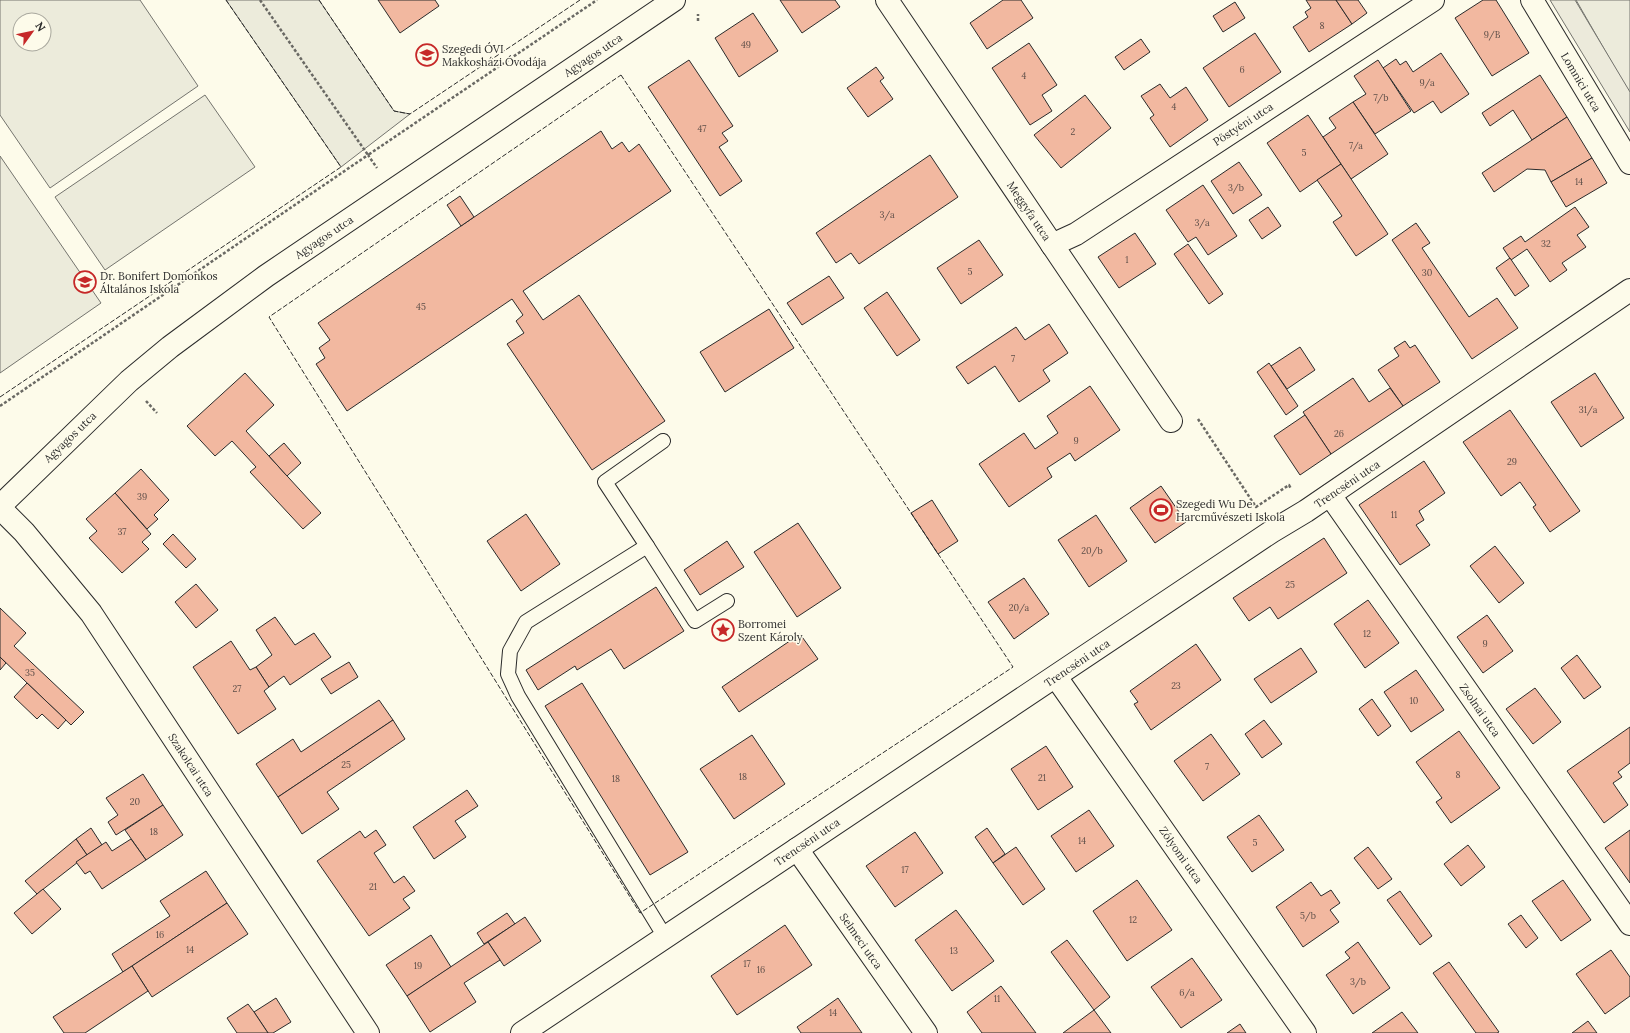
<svg xmlns="http://www.w3.org/2000/svg" width="1630" height="1033" viewBox="0 0 1630 1033" font-family="Lora,serif">
  <rect width="100%" height="100%" fill="#fdfbea"/>
  <g fill="#ecebdb" stroke="#74746e" fill-rule="evenodd">
    <path d="M0 0H140L198 86 50 188 0 115ZM20 20H44V44H20Z"/>
    <polygon points="226,0 319,0 394,111 410,114 341,167"/>
    <polygon points="1576,0 1630,0 1630,94"/>
    <polygon points="205,95 255,167 105,270 55,197"/>
    <polygon points="0,156 101,303 0,373"/>
  </g>
  <polygon fill="#eceadb" stroke="#74746e" points="1550,0 1575,0 1630,92 1630,132"/>
  <g fill="#f2b8a0" stroke="#2b2b2b">
    <polygon points="378,0 435,0 439,6 400,33"/>
    <polygon points="780,0 835,0 840,7 802,33"/>
    <polygon points="1003,0 1021,0 1033,18 987,49 970,23"/>
    <polygon points="1306,0 1336,0 1352,24 1309,52 1293,27 1308,17 1305,12 1311,8"/>
    <polygon points="1336,0 1358,0 1367,13 1352,24"/>
    <polygon points="1483,0 1496,0 1529,53 1492,76 1455,18"/>
    <polygon points="1235,2 1245,18 1223,32 1213,16"/>
    <polygon points="753,13 778,51 739,77 715,38"/>
    <polygon points="1255,33 1281,72 1229,107 1203,68"/>
    <polygon points="1141,39 1150,52 1124,70 1115,57"/>
    <polygon points="1029,43 1057,85 1042,95 1052,111 1030,125 992,68"/>
    <polygon points="1441,53 1469,94 1441,113 1433,101 1414,113 1383,68 1396,59 1400,65 1406,61 1413,72"/>
    <polygon points="689,60 733,126 722,133 728,141 719,147 742,181 720,196 648,87"/>
    <polygon points="1378,60 1411,111 1375,134 1353,102 1366,94 1354,76"/>
    <polygon points="876,67 884,78 880,81 893,99 868,117 847,88"/>
    <polygon points="1540,75 1567,117 1532,140 1513,110 1490,126 1482,113"/>
    <polygon points="1160,84 1170,98 1186,87 1208,120 1170,147 1150,118 1154,115 1141,96"/>
    <polygon points="1085,95 1111,128 1061,168 1034,135"/>
    <polygon points="1353,102 1388,154 1351,179 1323,137 1336,128 1329,118"/>
    <polygon points="1308,115 1341,164 1300,192 1267,143"/>
    <polygon points="1567,117 1592,158 1551,182 1545,170 1527,169 1494,192 1482,173"/>
    <polygon points="601,131 612,149 622,142 629,152 639,144 671,191 523,291 543,320 579,295 665,421 592,470 507,344 524,333 516,321 523,315 512,299 347,411 316,364 325,358 319,348 330,340 318,323"/>
    <polygon points="930,155 958,197 859,264 851,253 836,263 816,233"/>
    <polygon points="1592,158 1607,183 1566,207 1551,182"/>
    <polygon points="1239,162 1262,195 1233,214 1211,181"/>
    <polygon points="1341,164 1388,234 1356,256 1333,222 1342,216 1317,180"/>
    <polygon points="1203,185 1237,236 1208,255 1196,237 1188,242 1166,210"/>
    <polygon points="460,196 474,217 461,226 447,205"/>
    <polygon points="1268,207 1281,226 1262,239 1249,220"/>
    <polygon points="1575,207 1589,227 1577,235 1586,247 1562,263 1567,270 1550,282 1527,249 1511,260 1503,248 1521,236 1525,242"/>
    <polygon points="1416,223 1430,243 1422,248 1469,317 1497,298 1518,328 1472,359 1392,240"/>
    <polygon points="1135,233 1156,264 1119,288 1098,257"/>
    <polygon points="979,240 1003,275 961,304 937,268"/>
    <polygon points="1188,244 1223,294 1209,304 1174,254"/>
    <polygon points="1510,258 1529,286 1515,296 1496,268"/>
    <polygon points="829,276 844,298 802,325 787,303"/>
    <polygon points="887,292 920,340 897,356 864,308"/>
    <polygon points="769,309 794,348 725,392 700,352"/>
    <polygon points="1049,324 1068,353 1043,370 1050,381 1019,402 995,366 968,384 956,367 1016,327 1025,340"/>
    <polygon points="1405,341 1410,348 1415,345 1440,382 1403,406 1378,370 1399,356 1394,348"/>
    <polygon points="1300,347 1315,370 1287,389 1271,366"/>
    <polygon points="1269,363 1298,406 1286,415 1257,372"/>
    <polygon points="245,373 274,405 246,431 321,513 303,529 250,472 256,467 232,441 215,456 187,426"/>
    <polygon points="1595,373 1624,418 1581,447 1551,402"/>
    <polygon points="1353,378 1369,402 1390,388 1403,406 1331,454 1303,412"/>
    <polygon points="1090,386 1120,430 1075,461 1070,453 1047,468 1052,477 1009,507 979,464 1024,433 1035,449 1058,433 1047,416"/>
    <polygon points="1510,410 1580,511 1550,532 1533,507 1536,505 1520,482 1501,496 1463,442"/>
    <polygon points="1305,415 1331,454 1300,475 1274,436"/>
    <polygon points="284,443 301,463 287,476 269,456"/>
    <polygon points="1424,461 1445,493 1419,511 1424,520 1416,525 1430,545 1400,565 1359,505"/>
    <polygon points="141,469 169,500 154,515 158,519 147,529 115,493"/>
    <polygon points="1161,486 1186,522 1155,543 1130,508"/>
    <polygon points="115,493 151,534 142,542 149,549 122,573 89,538 97,531 86,519"/>
    <polygon points="932,500 958,541 938,554 911,513"/>
    <polygon points="526,514 560,564 521,591 487,541"/>
    <polygon points="1096,515 1127,561 1089,587 1058,540"/>
    <polygon points="798,523 841,588 797,617 754,552"/>
    <polygon points="173,534 196,559 186,568 163,544"/>
    <polygon points="1324,538 1347,573 1278,619 1270,607 1249,621 1233,598"/>
    <polygon points="727,541 744,567 700,595 684,570"/>
    <polygon points="1495,546 1524,583 1499,603 1470,566"/>
    <polygon points="1024,578 1049,614 1014,639 988,602"/>
    <polygon points="196,584 218,610 196,628 175,602"/>
    <polygon points="656,587 684,631 624,669 611,649 577,670 575,666 538,690 526,670"/>
    <polygon points="1368,600 1399,643 1365,668 1334,624"/>
    <polygon points="0,608 26,633 14,646 84,712 71,725 0,657"/>
    <polygon points="1487,615 1513,651 1483,673 1457,637"/>
    <polygon points="275,617 295,645 314,633 331,657 290,685 284,676 269,687 256,667 272,655 256,630"/>
    <polygon points="800,634 818,659 739,712 722,687"/>
    <polygon points="231,641 250,670 256,667 269,687 264,691 276,709 238,734 193,667"/>
    <polygon points="1196,644 1221,680 1151,730 1134,704 1138,702 1130,691"/>
    <polygon points="1301,648 1317,672 1271,703 1254,679"/>
    <polygon points="1577,655 1601,687 1584,699 1561,668"/>
    <polygon points="0,657 6,663 0,670"/>
    <polygon points="349,662 358,677 331,694 321,679"/>
    <polygon points="1416,670 1444,710 1411,732 1384,692"/>
    <polygon points="27,683 66,720 58,729 42,714 37,719 14,697"/>
    <polygon points="582,683 688,852 650,875 545,706"/>
    <polygon points="1535,688 1561,722 1533,744 1506,709"/>
    <polygon points="1372,699 1391,726 1378,736 1359,709"/>
    <polygon points="379,700 393,720 278,797 256,764 293,739 301,752"/>
    <polygon points="393,720 405,739 327,792 339,809 302,834 278,797"/>
    <polygon points="1264,720 1282,744 1262,758 1245,734"/>
    <polygon points="1630,727 1630,763 1618,772 1622,777 1613,783 1628,805 1604,823 1567,771"/>
    <polygon points="1459,731 1500,788 1451,823 1436,802 1442,798 1416,762"/>
    <polygon points="1211,734 1240,774 1203,801 1174,761"/>
    <polygon points="752,735 785,784 734,819 700,769"/>
    <polygon points="1046,746 1073,787 1038,810 1011,769"/>
    <polygon points="143,774 163,805 116,835 108,822 118,815 106,798"/>
    <polygon points="467,790 478,806 455,821 466,837 434,859 413,827"/>
    <polygon points="163,805 183,835 146,860 125,830"/>
    <polygon points="1089,810 1114,846 1076,872 1051,836"/>
    <polygon points="1259,815 1284,850 1252,872 1227,837"/>
    <polygon points="91,828 102,845 87,855 76,839"/>
    <polygon points="987,828 1005,854 993,863 975,837"/>
    <polygon points="376,830 386,845 374,853 394,883 404,876 415,891 403,899 410,908 369,936 317,861 360,831 365,838"/>
    <polygon points="1630,830 1630,883 1605,848"/>
    <polygon points="915,832 943,873 895,907 866,866"/>
    <polygon points="76,839 87,855 37,894 25,881"/>
    <polygon points="131,839 146,860 102,889 90,871 85,874 76,862 106,842 112,851"/>
    <polygon points="1468,845 1485,867 1461,886 1444,864"/>
    <polygon points="1016,847 1045,889 1023,905 993,863"/>
    <polygon points="1368,847 1392,879 1378,889 1354,858"/>
    <polygon points="206,871 227,903 123,972 112,954 170,916 160,901"/>
    <polygon points="1137,880 1172,930 1127,961 1093,911"/>
    <polygon points="1563,880 1591,920 1561,941 1532,901"/>
    <polygon points="1311,882 1321,896 1331,890 1340,903 1330,910 1339,922 1303,947 1276,907"/>
    <polygon points="43,889 61,909 32,934 14,913"/>
    <polygon points="1400,891 1432,936 1420,945 1387,900"/>
    <polygon points="227,903 248,934 152,997 132,966"/>
    <polygon points="956,910 994,961 952,991 915,940"/>
    <polygon points="507,913 515,924 484,944 477,933"/>
    <polygon points="1521,915 1538,938 1526,948 1508,924"/>
    <polygon points="525,917 541,941 504,966 488,942"/>
    <polygon points="785,925 812,965 737,1015 711,976"/>
    <polygon points="431,935 451,967 407,996 386,965"/>
    <polygon points="1067,940 1110,997 1094,1010 1051,952"/>
    <polygon points="488,942 500,960 464,983 476,1002 430,1032 407,996"/>
    <polygon points="1358,942 1390,988 1353,1014 1326,975 1350,958 1345,952"/>
    <polygon points="1611,950 1630,977 1630,996 1605,1014 1576,974"/>
    <polygon points="1192,958 1222,1000 1181,1028 1151,987"/>
    <polygon points="1449,962 1499,1032 1497,1033 1476,1033 1433,973"/>
    <polygon points="132,966 148,991 85,1033 64,1033 53,1017"/>
    <polygon points="1001,986 1036,1033 982,1033 967,1012"/>
    <polygon points="276,998 291,1022 273,1033 268,1033 254,1012"/>
    <polygon points="838,998 862,1033 801,1033 797,1027"/>
    <polygon points="248,1004 254,1012 268,1033 237,1033 227,1018"/>
    <polygon points="1094,1010 1111,1033 1063,1033"/>
    <polygon points="1402,1012 1418,1033 1372,1033"/>
    <polygon points="1588,1021 1597,1033 1572,1033"/>
    <polygon points="1240,1024 1246,1033 1227,1033"/>
  </g>
  <g fill="none" stroke-linecap="round" stroke-linejoin="round">
    <g stroke="#2b2b2b" stroke-width="16">
      <g id="lane">
        <polyline points="647,546 605,482 663,441"/>
        <polyline points="665,937 518,696 508,674 510,651 526,622 647,546 695,621 727,601"/>
      </g>
    </g>
    <g stroke="#2b2b2b" stroke-width="24">
      <g id="street">
        <polyline points="887,0 1171,421"/>
        <polyline points="1532,0 1630,163"/>
        <polyline points="1052,245 1076,234 1433,0"/>
        <polyline points="1330,495 1630,924"/>
        <polyline points="0,506 129,381 170,347 266,276 674,0"/>
        <polyline points="0,508 24,532 91,613 368,1033"/>
        <polyline points="1056,677 1305,1033"/>
        <polyline points="797,849 926,1033"/>
      </g>
    </g>
    <g stroke="#2b2b2b" stroke-width="24">
      <polyline id="secondary" points="522,1033 1271,532 1306,511 1630,290"/>
    </g>
    <g stroke="#6a6964" stroke-width="2.5" stroke-dasharray="3 2" stroke-linecap="butt">
      <polyline points="260,0 368,155 597,0"/>
      <polyline points="698,21 698,14"/>
      <polyline points="146,401 157,413"/>
      <polyline points="0,406 368,155 377,168"/>
      <polyline points="1198,419 1256,507 1289,485 1291,489"/>
    </g>
    <use href="#lane" stroke="#fdfbea" stroke-width="14"/>
    <use href="#street" stroke="#fdfbea" stroke-width="22"/>
    <use href="#secondary" stroke="#fdfbea" stroke-width="22"/>
    <g stroke="#2b2b2b" stroke-width="1" stroke-dasharray="5 2" stroke-linecap="butt">
      <polyline points="319,0 394,111 410,114 580,0"/>
      <polygon points="621,75 1013,667 640,913 269,317"/>
      <polyline points="0,397 341,167 226,0"/>
    </g>
  </g>
  <defs>
    <g id="school-ring" transform="scale(1.15)"><circle r="9.5" fill="#fdfbea" stroke="#c62828" stroke-width="1.5"/><path d="M0-5L7-2L0 1L-7-2ZM-4 1L0 2.5L4 1V4Q0 6-4 4Z" fill="#c62828"/></g>
    <g id="stadium-ring" transform="scale(1.15)"><circle r="9.5" fill="#fdfbea" stroke="#c62828" stroke-width="1.5"/><path d="M0-5a6.5 5 0 1 0 0 10a6.5 5 0 1 0 0-10ZM-3.5-1.8h7v3.6h-7Z" fill="#c62828"/></g>
    <g id="sight-ring" transform="scale(1.15)"><circle r="9.5" fill="#fdfbea" stroke="#c62828" stroke-width="1.5"/><path d="M0-6L1.8-2.2L6-1.7L2.9 1.2L3.7 5.4L0 3.3L-3.7 5.4L-2.9 1.2L-6-1.7L-1.8-2.2Z" fill="#c62828"/></g>
  </defs>
  <g fill-rule="evenodd">
    <use href="#school-ring" x="427" y="55"/>
    <use href="#school-ring" x="85" y="282"/>
    <use href="#stadium-ring" x="1161" y="510"/>
    <use href="#sight-ring" x="723" y="630"/>
  </g>
  <g text-anchor="middle" stroke-width="3" stroke-linejoin="round" paint-order="stroke">
    <g font-size="9" fill="#5d4e48">
      <text x="1322" y="29">8</text>
      <text x="1492" y="38">9/B</text>
      <text x="746" y="48">49</text>
      <text x="1242" y="73">6</text>
      <text x="1024" y="79">4</text>
      <text x="1427" y="86">9/a</text>
      <text x="1381" y="101">7/b</text>
      <text x="1174" y="110">4</text>
      <text x="702" y="132">47</text>
      <text x="1073" y="135">2</text>
      <text x="1356" y="149">7/a</text>
      <text x="1304" y="156">5</text>
      <text x="1579" y="185">14</text>
      <text x="1236" y="191">3/b</text>
      <text x="887" y="218">3/a</text>
      <text x="1202" y="226">3/a</text>
      <text x="1546" y="247">32</text>
      <text x="1127" y="263">1</text>
      <text x="970" y="275">5</text>
      <text x="1427" y="276">30</text>
      <text x="421" y="310">45</text>
      <text x="1013" y="362">7</text>
      <text x="1588" y="413">31/a</text>
      <text x="1339" y="437">26</text>
      <text x="1076" y="444">9</text>
      <text x="1512" y="465">29</text>
      <text x="142" y="500">39</text>
      <text x="1394" y="518">11</text>
      <text x="122" y="535">37</text>
      <text x="1092" y="554">20/b</text>
      <text x="1290" y="588">25</text>
      <text x="1019" y="611">20/a</text>
      <text x="1367" y="637">12</text>
      <text x="1485" y="647">9</text>
      <text x="30" y="676">35</text>
      <text x="1176" y="689">23</text>
      <text x="237" y="692">27</text>
      <text x="1414" y="704">10</text>
      <text x="346" y="768">25</text>
      <text x="1207" y="770">7</text>
      <text x="1458" y="778">8</text>
      <text x="743" y="780">18</text>
      <text x="1042" y="781">21</text>
      <text x="616" y="782">18</text>
      <text x="135" y="805">20</text>
      <text x="154" y="835">18</text>
      <text x="1082" y="844">14</text>
      <text x="1255" y="846">5</text>
      <text x="905" y="873">17</text>
      <text x="373" y="890">21</text>
      <text x="1308" y="919">5/b</text>
      <text x="1133" y="923">12</text>
      <text x="160" y="938">16</text>
      <text x="190" y="953">14</text>
      <text x="954" y="954">13</text>
      <text x="747" y="967">17</text>
      <text x="418" y="969">19</text>
      <text x="761" y="973">16</text>
      <text x="1358" y="985">3/b</text>
      <text x="1187" y="996">6/a</text>
      <text x="997" y="1002">11</text>
      <text x="833" y="1016">14</text>
    </g>
    <g font-size="11" fill="#2b2b2b" stroke="#fdfbea" text-anchor="start">
      <text x="442" y="53">Szegedi ÓVI<tspan x="442" dy="13">Makkosházi Óvodája</tspan></text>
      <text x="100" y="280">Dr. Bonifert Domonkos<tspan x="100" dy="13">Általános Iskola</tspan></text>
      <text x="1176" y="508">Szegedi Wu De<tspan x="1176" dy="13">Harcművészeti Iskola</tspan></text>
      <text x="738" y="628">Borromei<tspan x="738" dy="13">Szent Károly</tspan></text>
    </g>
    <g font-size="11" fill="#2b2b2b" stroke="#fdfbea">
      <text transform="translate(593 55) rotate(-34)" y="4">Agyagos utca</text>
      <text transform="translate(1581 82) rotate(59)" y="4">Lomnici utca</text>
      <text transform="translate(1243 124) rotate(-33)" y="4">Pöstyéni utca</text>
      <text transform="translate(1029 211) rotate(56)" y="4">Meggyfa utca</text>
      <text transform="translate(324 237) rotate(-34)" y="4">Agyagos utca</text>
      <text transform="translate(70 437) rotate(-44)" y="4">Agyagos utca</text>
      <text transform="translate(1347 484) rotate(-34)" y="4">Trencséni utca</text>
      <text transform="translate(1077 663) rotate(-34)" y="4">Trencséni utca</text>
      <text transform="translate(1480 710) rotate(55)" y="4">Zsolnai utca</text>
      <text transform="translate(191 765) rotate(57)" y="4">Szakolcai utca</text>
      <text transform="translate(807 842) rotate(-34)" y="4">Trencséni utca</text>
      <text transform="translate(1181 855) rotate(55)" y="4">Zólyomi utca</text>
      <text transform="translate(861 941) rotate(55)" y="4">Selmeci utca</text>
    </g>
  </g>
  <g transform="translate(32 32) rotate(57)"><circle r="19" fill="#fdfbea" stroke="#a9a89e"/>
  <path d="M0-3L7 15L0 10L-7 15Z" fill="#c62828"/>
  <text y="-6" font-size="11" font-weight="bold" text-anchor="middle" fill="#2b2b2b">N</text>
  </g>
</svg>
